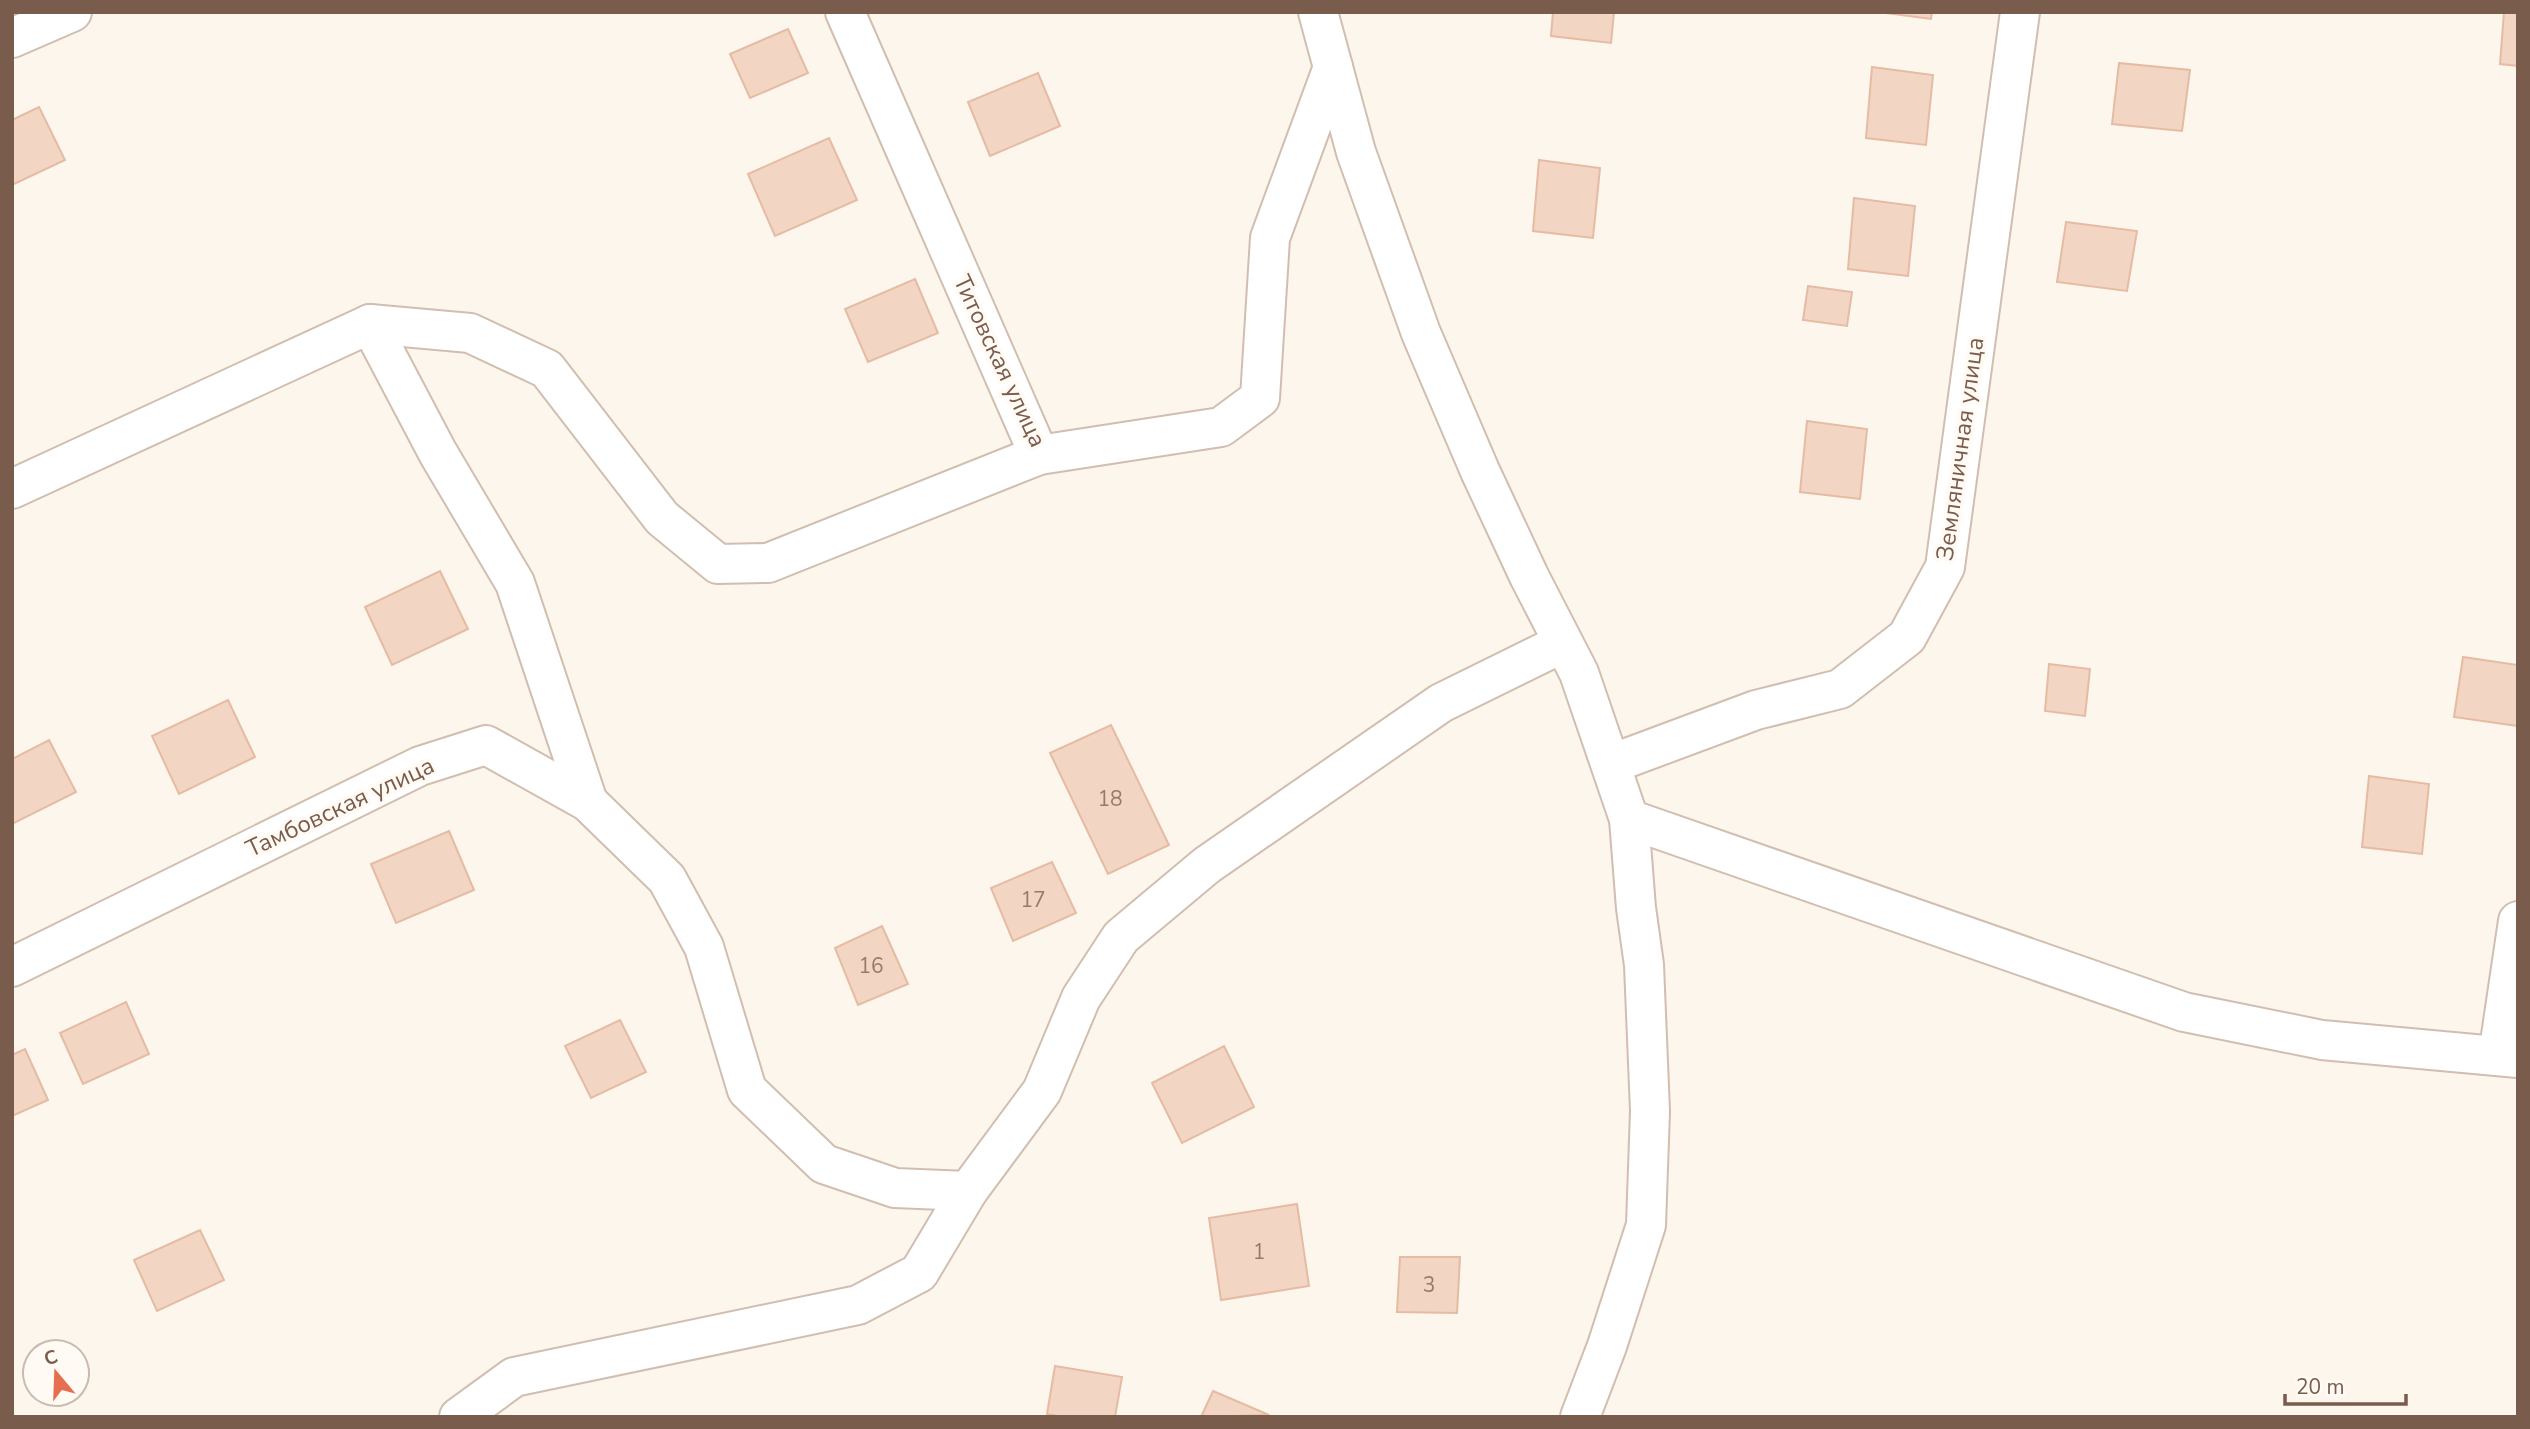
<svg xmlns="http://www.w3.org/2000/svg" width="2530" height="1429" viewBox="0 0 2530 1429" font-family="'Nunito Sans',sans-serif">
  <rect width="100%" height="100%" fill="#fdf6ec"/>
  <g fill="#f3d5c3" stroke="#e6bba3" stroke-width="2">
    <polygon points="1553,12 1614,12 1611,43 1551,36"/>
    <polygon points="1878,12 1932,12 1931,19"/>
    <polygon points="2504,12 2518,12 2518,66 2500,64"/>
    <polygon points="788,29 808,73 750,98 730,54"/>
    <polygon points="2119,63 2190,70 2182,131 2112,124"/>
    <polygon points="1872,67 1933,75 1926,145 1866,138"/>
    <polygon points="1038,73 1060,126 990,156 968,102"/>
    <polygon points="39,107 65,160 12,185 12,120"/>
    <polygon points="829,138 857,200 775,236 748,174"/>
    <polygon points="1539,160 1600,168 1593,238 1533,231"/>
    <polygon points="1854,198 1915,206 1908,276 1848,269"/>
    <polygon points="2066,222 2137,231 2127,291 2057,282"/>
    <polygon points="915,279 938,333 868,362 845,309"/>
    <polygon points="1808,286 1852,292 1847,326 1803,320"/>
    <polygon points="1807,421 1867,429 1860,499 1800,492"/>
    <polygon points="440,571 468,629 392,665 365,607"/>
    <polygon points="2463,657 2518,665 2518,726 2454,717"/>
    <polygon points="2049,664 2090,669 2085,716 2045,711"/>
    <polygon points="228,700 255,757 179,794 152,736"/>
    <polygon points="1111,725 1169,845 1108,874 1050,753"/>
    <polygon points="49,740 76,792 12,824 12,759"/>
    <polygon points="2369,776 2429,784 2422,854 2362,847"/>
    <polygon points="449,831 474,890 396,923 371,864"/>
    <polygon points="1052,862 1076,913 1013,941 991,888"/>
    <polygon points="882,926 908,984 858,1005 835,948"/>
    <polygon points="126,1002 149,1054 83,1084 60,1033"/>
    <polygon points="620,1020 646,1072 591,1098 565,1046"/>
    <polygon points="1224,1046 1254,1107 1182,1143 1152,1083"/>
    <polygon points="25,1049 48,1100 12,1116 12,1055"/>
    <polygon points="1297,1204 1309,1286 1221,1300 1209,1218"/>
    <polygon points="200,1230 224,1280 157,1311 134,1260"/>
    <polygon points="1400,1257 1460,1257 1457,1313 1397,1312"/>
    <polygon points="1055,1366 1122,1377 1115,1417 1063,1417 1047,1414"/>
    <polygon points="1213,1391 1269,1415 1201,1417"/>
  </g>
  <g fill="none" stroke-linecap="round" stroke-linejoin="round">
    <g stroke="#d1beb0" stroke-width="42">
      <g id="minor">
        <polyline points="845,12 1039,455 1221,427 1260,398 1270,238 1333,67"/>
        <polyline points="1318,12 1356,152 1421,333 1480,471 1529,576 1579,673 1629,819 1636,908 1644,965 1650,1111 1646,1225 1607,1346 1580,1417"/>
        <polyline points="12,38 72,12"/>
        <polyline points="370,324 470,333 547,369 662,518 718,564 768,563 1039,455"/>
        <polyline points="12,489 370,324 438,453 515,583 588,802"/>
        <polyline points="1611,764 1756,710 1840,689 1907,637 1945,567 2020,12"/>
        <polyline points="1629,819 2184,1012 2322,1040 2518,1058"/>
        <polyline points="12,967 420,766 486,745 588,802 667,879 704,947 747,1090 824,1164 895,1188 968,1191"/>
        <polyline points="2498,1056 2518,921"/>
        <polyline points="459,1417 514,1377 858,1305 919,1273 968,1191 1042,1091 1081,998 1121,937 1207,865 1441,703 1563,643"/>
      </g>
    </g>
    <use href="#minor" stroke="#fff" stroke-width="38"/>
  </g>
  <g text-anchor="middle" stroke-width="7" stroke-linejoin="round" paint-order="stroke">
    <g font-size="21" fill="#987a6a">
      <text x="1110" y="806">18</text>
      <text x="1033" y="907">17</text>
      <text x="871" y="973">16</text>
      <text x="1259" y="1259">1</text>
      <text x="1429" y="1292">3</text>
    </g>
    <g font-size="24" fill="#7a5c4d" stroke="#fffaf3">
      <text transform="translate(1000 361) rotate(65)" y="8">Титовская улица</text>
      <text transform="translate(1960 449) rotate(-82)" y="8">Земляничная улица</text>
      <text transform="translate(340 807) rotate(-25)" y="8">Тамбовская улица</text>
    </g>
  </g>
  <rect width="2530" height="1429" fill="none" stroke="#7a5c4d" stroke-width="28"/>
  <g transform="translate(56 1373) rotate(341)"><circle r="33" fill="#fffaf3" stroke="#cabbb1" stroke-width="2"/>
  <path d="M0-5L12 26L0 18L-12 26Z" fill="#e76f51"/>
  <text y="-10" font-size="19" font-weight="bold" text-anchor="middle" fill="#7a5c4d">С</text>
  </g>
  <path d="M2285 1394v10h121v-10" fill="none" stroke="#7a5c4d" stroke-width="3.5"/>
  <text x="2296" y="1394" font-size="21" fill="#7a5c4d" stroke="#fffaf3" stroke-width="5" paint-order="stroke">20 m</text>
</svg>
